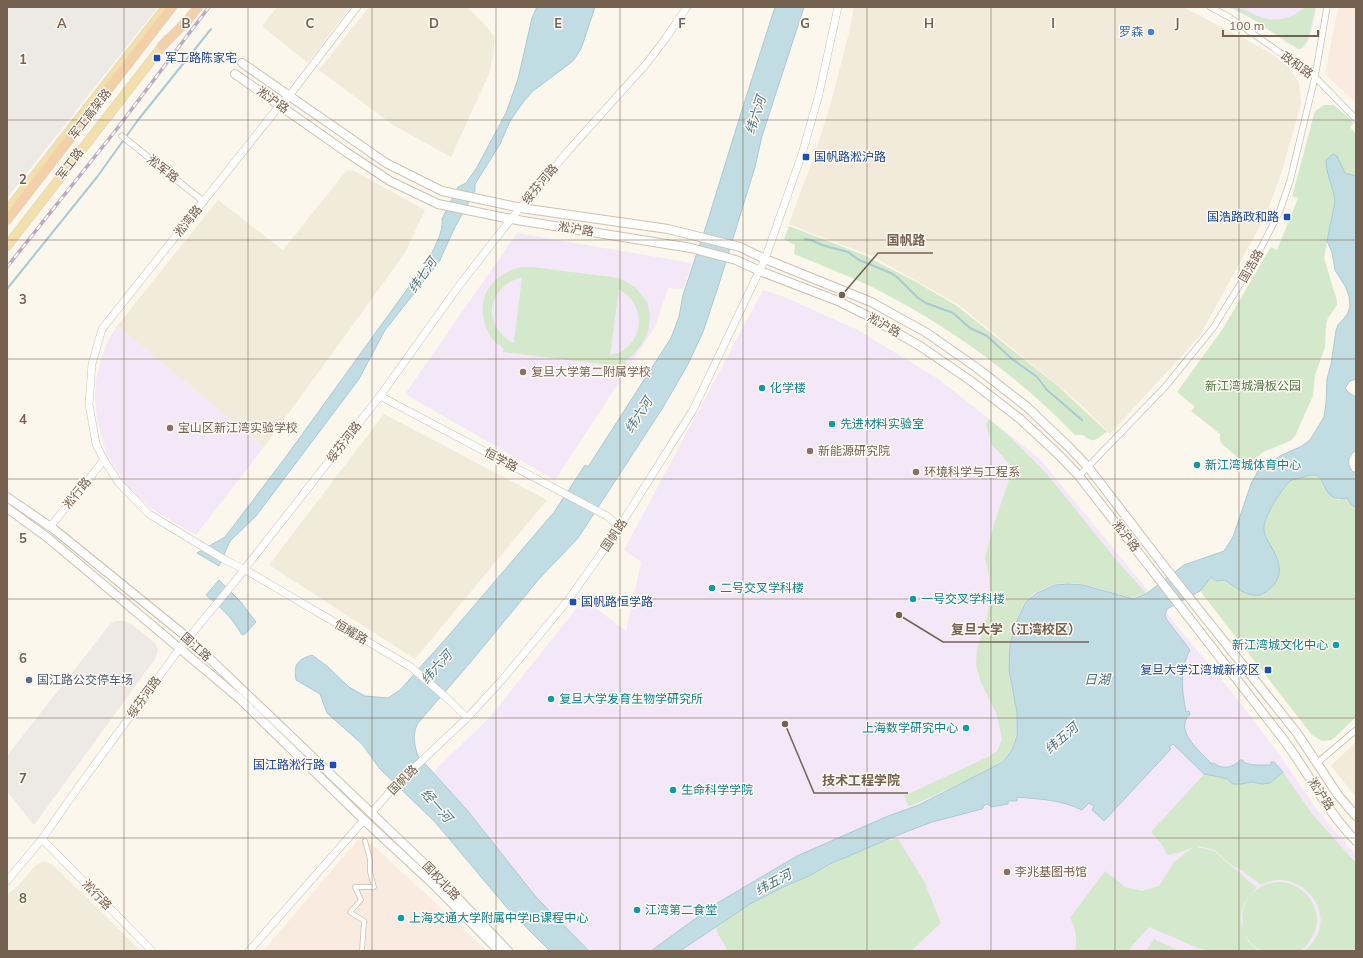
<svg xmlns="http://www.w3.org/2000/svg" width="1363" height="958" viewBox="0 0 1363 958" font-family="Mulish,'Noto Sans SC',sans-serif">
  <rect width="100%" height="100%" fill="#fbf7ec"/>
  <g fill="#f2eadb">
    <polygon points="277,7 350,7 308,63 262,26"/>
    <polygon points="369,7 467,7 485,25 495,38 493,58 488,76 451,157 393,125 319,70"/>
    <polygon points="854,7 1183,7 1271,53 1287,66 1295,76 1299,83 1301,104 1281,174 1265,217 1199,337 1110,434 1077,401 959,305 872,256 814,234 789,224 817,147 830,106 849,33"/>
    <polygon points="347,170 354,171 425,210 405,253 264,447 117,326 218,200 283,250"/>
    <polygon points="384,414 547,500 415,659 269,565"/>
    <polygon points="1356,742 1356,797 1331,766"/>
    <polygon points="43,861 53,865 141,951 7,951 7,895 18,886 35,866"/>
  </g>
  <g fill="#faebe1">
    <polygon points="1338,7 1356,7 1356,103 1325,74"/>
    <polygon points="362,835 487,951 263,951"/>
  </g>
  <g fill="#ede9e4">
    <polygon points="7,7 158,7 7,198"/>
    <polygon points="117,621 125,621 131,624 156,644 158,651 155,659 34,825 7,791 7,756 111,623"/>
  </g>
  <g fill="#f4e8f8">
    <polygon points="1228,7 1316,7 1313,27 1308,42 1304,48 1300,49 1290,45 1252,19"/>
    <polygon points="517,233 692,263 683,289 668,288 655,327 555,480 405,394"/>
    <polygon points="763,290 782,296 856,329 937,378 1039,458 1243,706 1281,757 1318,811 1356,855 1356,951 573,951 430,775 490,717 584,599 626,631 641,562 624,550"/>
    <polygon points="117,326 264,447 196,535 155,511 140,498 126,484 107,456 97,419 95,399 96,379 103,353 109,339"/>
  </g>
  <g fill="#d4e8cb" fill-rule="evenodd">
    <path d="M1231 7C1243 7 1249 13 1260 17 1275 23 1294 18 1305 7H1316L1308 39 1302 48 1298 49 1253 19Z"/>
    <polygon points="1324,105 1334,105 1354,123 1350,127 1356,134 1356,176 1345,173 1334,196 1335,202 1324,258 1337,301 1337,305 1328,318 1326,324 1325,347 1315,375 1313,396 1295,436 1290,441 1263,452 1248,466 1223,445 1220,441 1220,434 1191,411 1195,407 1177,392 1222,330 1271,247 1277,250 1298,198 1292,197 1315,111"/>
    <path d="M789 226 864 255 918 283 957 306 1059 387 1107 432C1095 439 1095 445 1083 435H1075C1018 376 946 324 872 287 847 275 820 265 794 254L795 245 784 239Z"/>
    <path d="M521 267H532L619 278 635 287 647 302 650 314 649 327 647 335 641 345 632 356 627 359 625 367 503 352V348C500 345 495 343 493 340 490 337 488 331 486 327 475 297 492 274 521 267ZM522 277 514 342 513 343C481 325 487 287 522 277ZM619 289C623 292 628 295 631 299 644 316 641 339 622 351 619 353 614 354 610 355Z"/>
    <polygon points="989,419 1011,438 1047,474 1117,561 1146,593 1132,598 1083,584 1068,583 1055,584 1036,592 1026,601 1015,625 1009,646 1009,669 1017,712 1016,737 1011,750 1002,762 981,774 909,807 904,796 990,756 997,751 1002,740 997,715 980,680 976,665 977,649 987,617 990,598 989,575 985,558 995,521 1013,468 992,445 986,424"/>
    <path d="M1312 475C1322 477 1322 484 1328 491 1330 495 1335 497 1338 500L1347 498 1351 504 1356 508V717L1332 740 1322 741 1312 735 1200 591 1211 577 1217 581 1225 580C1238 589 1247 595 1263 594 1270 587 1279 580 1280 569 1280 555 1267 546 1264 533 1261 522 1281 486 1292 480 1297 477 1306 476 1312 475Z"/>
    <path d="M1283 772 1313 815 1356 863V951H1305C1310 946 1315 940 1318 933 1331 900 1291 867 1261 885L1240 869 1233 866 1214 850 1199 846 1197 847 1214 851 1257 888C1246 898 1236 913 1243 928 1243 921 1241 914 1244 907 1249 888 1275 876 1293 885 1314 894 1325 920 1310 940 1308 944 1304 949 1299 951 1293 953 1282 951 1275 951 1258 951 1252 948 1244 932L1248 941 1258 951H1209L1198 948 1149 927 1130 948 1129 951H1075C1078 941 1075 927 1070 918L1105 871 1125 887 1142 891 1159 886 1174 862 1194 847 1178 853 1167 855 1163 846 1151 832 1204 774 1220 777 1227 779 1233 784H1241L1252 782 1262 784 1270 783Z"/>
    <path d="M898 839 924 881 941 923 911 951H728L718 934 716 927C731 917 746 905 762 896 779 888 797 882 813 874 837 862 872 841 898 839Z"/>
    <polygon points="1154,939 1180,951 1146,951"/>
  </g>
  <g fill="#c2dce4" stroke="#a9cad5">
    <path d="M537 7H595L581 49 573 61 533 91 524 101 510 121 500 144 475 184V191L455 227 439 262 385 330 359 379 256 516 230 541 219 566 197 553 225 537 285 458 429 259C434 247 444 232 442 219L458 187 466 183 476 169 506 113 518 79 532 18Z"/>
    <path d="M775 7H804L762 136 755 167 719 284 703 332 687 366 662 409 578 538 539 579 469 664 418 723C412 734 414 744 418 756L467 810 536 897 589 951H550L508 909 435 822 380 769 362 744 327 713 320 694 296 680C294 665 296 660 312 655L327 666 349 687 365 696 388 698 400 690 450 634 555 511 585 465 588 467 671 338 679 317 683 295 708 220 741 113Z"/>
    <path d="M1333 154 1337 156 1345 173 1356 176V379L1350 381 1345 388 1349 393 1356 397V450C1348 456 1346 464 1353 472H1356V508L1351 504 1347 498C1320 503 1328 475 1313 475 1310 475 1306 476 1304 477 1300 478 1295 479 1292 480 1283 485 1264 517 1264 527 1263 536 1270 543 1274 552 1283 568 1281 581 1266 592 1253 602 1235 587 1225 580L1217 581 1211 577 1200 591 1167 609 1165 616 1167 620 1190 650C1179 670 1182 690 1186 712L1189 711 1190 714C1173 731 1201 752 1212 764L1214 763C1222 770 1233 768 1240 760H1243V762C1252 766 1262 765 1271 765V762H1274L1283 772 1270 783 1262 784 1252 782 1241 784H1233L1227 779 1220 777 1204 774 1173 744 1169 747 1171 749 1104 821 1092 810 1094 806 1089 803 1082 810C1062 800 1040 799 1017 797V801H1008V804L991 807 989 805 986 804 983 807 982 809 932 822 898 835 830 864 811 875 781 888 750 904 680 951H651L714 905 797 856 888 816 919 805 1003 762 1012 750 1017 736V712L1009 670 1010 645 1015 625 1026 602 1037 593 1055 585 1068 584 1083 585 1133 599 1146 594 1184 565 1224 551 1233 537 1251 484 1258 471 1280 456 1302 446 1310 440 1324 417 1326 403 1327 379 1331 364 1336 331 1338 325 1347 315 1350 306 1349 296 1345 286 1335 270 1332 252 1327 241 1335 202C1334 188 1326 175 1326 160Z"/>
    <path d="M219 580 240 601 256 622 245 634 242 635C232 617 221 608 206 595Z"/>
  </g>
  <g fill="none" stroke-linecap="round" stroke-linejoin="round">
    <g stroke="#a9cad5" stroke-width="2">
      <polyline points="805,239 811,240 822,245 848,252 859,260 891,273 897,277 918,298 926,303 953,313 970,328 987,336 1012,359 1037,377 1047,390 1082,420"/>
      <polyline points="7,289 97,177 138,120 211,29"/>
    </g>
    <g stroke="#cdc0b2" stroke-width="5.5">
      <polyline id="pedestrian" points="362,951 364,921 350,912 361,900 355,887 374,887 370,872 370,859 365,841"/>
    </g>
    <g stroke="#cdc0b2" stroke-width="7">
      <g id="minor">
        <polyline points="1210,7 1229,17 1315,77 1356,119"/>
        <polyline points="122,136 204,202"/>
        <polyline points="1079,476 1165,387 1213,328 1252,265 1279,213 1290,181 1315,77 1327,7"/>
        <polyline points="1317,763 1356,730"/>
      </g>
    </g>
    <g stroke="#cdc0b2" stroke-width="8">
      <g id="tertiary">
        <polyline points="357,7 289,96 280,105 102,329 92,364 89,404 96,444 104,460 119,483 149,514 225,560 244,569 411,667 449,700 467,718"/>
        <polyline points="380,396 607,516 620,527"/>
        <polyline points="50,527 104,460"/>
        <polyline points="371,813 397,784 467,718 502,680 569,599 615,534 693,410 765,259 802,154 819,94 838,7"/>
        <polyline points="42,839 152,951"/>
        <polyline points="7,881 42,839 74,793 180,648 232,585 380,396 461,283 511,219 568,151 647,63 666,38 687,7"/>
        <polyline points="249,951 364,820"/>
      </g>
    </g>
    <g stroke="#cfc1b0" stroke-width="10">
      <g id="secondary">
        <polyline points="242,63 386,163 442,191 521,208 668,229 740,247 765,259 871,302 927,333 977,368 1027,407 1067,445 1088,467 1164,566 1297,733 1338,795 1356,816"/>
        <path d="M235 74 346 152 390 181 438 204 511 219 691 248 736 260 760 271 838 301 866 315 920 346 971 381 1019 418 1058 454 1079 476C1146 562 1213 649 1280 735 1307 769 1325 810 1356 841"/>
        <polyline points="7,497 55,530 188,638 433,872 508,951"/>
        <polyline points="7,508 48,538 240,699 364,820 431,882 499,951"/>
      </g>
    </g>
    <g stroke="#d8d3ce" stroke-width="10">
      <g id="primary">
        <polyline points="7,211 166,7"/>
        <polyline points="7,246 167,40"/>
      </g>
    </g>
    <g stroke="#d8d3ce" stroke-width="10">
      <g id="trunk">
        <polyline points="162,46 187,21 198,7"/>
        <polyline points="7,220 172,7"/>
      </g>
    </g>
    <use href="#pedestrian" stroke="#fff" stroke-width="4"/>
    <use href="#minor" stroke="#fff" stroke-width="5.5"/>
    <use href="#tertiary" stroke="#fff" stroke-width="7"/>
    <use href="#secondary" stroke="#fff" stroke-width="8"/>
    <use href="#primary" stroke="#f3dfab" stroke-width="9"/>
    <use href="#trunk" stroke="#f1d0aa" stroke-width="9"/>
    <g stroke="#bbaac5" stroke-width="3.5">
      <polyline id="rail" points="7,267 116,130 209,7"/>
    </g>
    <use href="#rail" stroke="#fefaf3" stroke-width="2" stroke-dasharray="6" stroke-linecap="butt"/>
  </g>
  <path fill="none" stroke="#756150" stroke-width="1" stroke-opacity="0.55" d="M124 7V951M248 7V951M372 7V951M496 7V951M620 7V951M743 7V951M867 7V951M991 7V951M1115 7V951M1239 7V951M7 120H1356M7 240H1356M7 359H1356M7 479H1356M7 599H1356M7 718H1356M7 838H1356"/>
  <circle fill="#3f7fe0" stroke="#fefaf3" stroke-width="1.5" cx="1151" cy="32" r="4"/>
  <g fill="#1a4fb4" stroke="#fefaf3" stroke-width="1.5">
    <rect x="153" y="54" width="8" height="8" rx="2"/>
    <rect x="802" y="153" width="8" height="8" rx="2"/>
    <rect x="1283" y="213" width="8" height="8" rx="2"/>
    <rect x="569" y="598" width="8" height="8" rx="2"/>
    <rect x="1264" y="666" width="8" height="8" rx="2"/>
    <rect x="329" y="761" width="8" height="8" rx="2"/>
  </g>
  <g fill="#8d6e63" stroke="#fefaf3" stroke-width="1.5">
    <circle cx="523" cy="372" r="4"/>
    <circle cx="170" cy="428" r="4"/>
    <circle cx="810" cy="451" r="4"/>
    <circle cx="916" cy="472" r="4"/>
    <circle cx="1007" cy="872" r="4"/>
  </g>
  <g fill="#0f9aa8" stroke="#fefaf3" stroke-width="1.5">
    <circle cx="762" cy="388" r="4"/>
    <circle cx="832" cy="424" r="4"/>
    <circle cx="1197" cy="465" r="4"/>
    <circle cx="712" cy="588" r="4"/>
    <circle cx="913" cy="599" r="4"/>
    <circle cx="1336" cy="645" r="4"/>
    <circle cx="551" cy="699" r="4"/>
    <circle cx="966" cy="728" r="4"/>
    <circle cx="673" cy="790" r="4"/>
    <circle cx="637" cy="910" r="4"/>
    <circle cx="401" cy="918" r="4"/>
  </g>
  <circle fill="#5c6f8a" stroke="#fefaf3" stroke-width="1.5" cx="29" cy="680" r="4"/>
  <g text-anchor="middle" stroke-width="3" stroke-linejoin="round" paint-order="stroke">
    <g font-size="12" fill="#366cbe" stroke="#fefaf3" text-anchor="end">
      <text x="1143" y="36">罗森</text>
    </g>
    <g font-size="12" fill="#164399" stroke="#fefaf3" text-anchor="start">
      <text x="165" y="62">军工路陈家宅</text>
      <text x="814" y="161">国帆路淞沪路</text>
      <text x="1279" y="221" text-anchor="end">国浩路政和路</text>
      <text x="581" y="606">国帆路恒学路</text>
      <text x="1260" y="674" text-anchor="end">复旦大学江湾城新校区</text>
      <text x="325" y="769" text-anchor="end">国江路淞行路</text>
    </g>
    <g font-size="12" fill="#756150" stroke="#fefaf3">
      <text transform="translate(1297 65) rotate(35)" y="4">政和路</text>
      <text transform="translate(273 100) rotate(35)" y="4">淞沪路</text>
      <text transform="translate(90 114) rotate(-52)" y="4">军工高架路</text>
      <text transform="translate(70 164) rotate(-53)" y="4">军工路</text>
      <text transform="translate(163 169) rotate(38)" y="4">淞军路</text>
      <text transform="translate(540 184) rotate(-50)" y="4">绥芬河路</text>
      <text transform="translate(188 221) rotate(-51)" y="4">淞湾路</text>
      <text transform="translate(576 229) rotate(9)" y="4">淞沪路</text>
      <text transform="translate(1251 266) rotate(-60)" y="4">国浩路</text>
      <text transform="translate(884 325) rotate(29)" y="4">淞沪路</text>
      <text transform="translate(344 442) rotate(-52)" y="4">绥芬河路</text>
      <text transform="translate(501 460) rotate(28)" y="4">恒学路</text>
      <text transform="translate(77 493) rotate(-51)" y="4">淞行路</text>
      <text transform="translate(614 535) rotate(-56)" y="4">国帆路</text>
      <text transform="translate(1126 536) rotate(52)" y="4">淞沪路</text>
      <text transform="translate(351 632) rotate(30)" y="4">恒耀路</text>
      <text transform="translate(196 647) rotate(42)" y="4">国江路</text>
      <text transform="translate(144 697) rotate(-54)" y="4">绥芬河路</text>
      <text transform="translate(403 780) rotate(-45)" y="4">国帆路</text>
      <text transform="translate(1321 794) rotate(56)" y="4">淞沪路</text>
      <text transform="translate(441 881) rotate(46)" y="4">国权北路</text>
      <text transform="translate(97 895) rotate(46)" y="4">淞行路</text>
    </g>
    <g font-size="12" fill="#785e54" stroke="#fefaf3" text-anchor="start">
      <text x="531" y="376">复旦大学第二附属学校</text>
      <text x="178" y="432">宝山区新江湾实验学校</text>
      <text x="818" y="455">新能源研究院</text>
      <text x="924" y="476">环境科学与工程系</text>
      <text x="1015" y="876">李兆基图书馆</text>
    </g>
    <g font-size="12" fill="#537949" stroke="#fefaf3">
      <text x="1253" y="390">新江湾城滑板公园</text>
    </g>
    <g font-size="12" fill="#0d838f" stroke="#fefaf3" text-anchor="start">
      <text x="770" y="392">化学楼</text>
      <text x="840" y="428">先进材料实验室</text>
      <text x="1205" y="469">新江湾城体育中心</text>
      <text x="720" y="592">二号交叉学科楼</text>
      <text x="921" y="603">一号交叉学科楼</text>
      <text x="1328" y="649" text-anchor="end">新江湾城文化中心</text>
      <text x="559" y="703">复旦大学发育生物学研究所</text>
      <text x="958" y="732" text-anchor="end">上海数学研究中心</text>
      <text x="681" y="794">生命科学学院</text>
      <text x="645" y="914">江湾第二食堂</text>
      <text x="409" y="922">上海交通大学附属中学IB课程中心</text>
    </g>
    <g font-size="12" fill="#4e5e75" stroke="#fefaf3" text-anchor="start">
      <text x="37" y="684">国江路公交停车场</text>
    </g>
    <g font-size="13" font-style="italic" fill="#4c7786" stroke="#fefaf3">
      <text transform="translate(755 115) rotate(-72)" y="5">纬六河</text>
      <text transform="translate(422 275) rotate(-55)" y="5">纬七河</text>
      <text transform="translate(638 415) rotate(-57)" y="5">纬六河</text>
      <text transform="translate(436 667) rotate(-48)" y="5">纬六河</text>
      <text x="1097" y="684">日湖</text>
      <text transform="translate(1061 738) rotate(-41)" y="5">纬五河</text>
      <text transform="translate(437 805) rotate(49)" y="5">经一河</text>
      <text transform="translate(773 882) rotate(-28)" y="5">纬五河</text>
    </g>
  </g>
  <g font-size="13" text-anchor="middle" font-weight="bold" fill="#756150" stroke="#fefaf3" stroke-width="3" stroke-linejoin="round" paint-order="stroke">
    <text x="62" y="28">A</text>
    <text x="186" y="28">B</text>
    <text x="310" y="28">C</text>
    <text x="434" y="28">D</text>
    <text x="558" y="28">E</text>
    <text x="682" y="28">F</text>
    <text x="805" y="28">G</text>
    <text x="929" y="28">H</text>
    <text x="1053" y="28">I</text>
    <text x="1177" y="28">J</text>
    <text x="23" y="64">1</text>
    <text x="23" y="184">2</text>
    <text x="23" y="304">3</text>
    <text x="23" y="424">4</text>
    <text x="23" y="543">5</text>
    <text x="23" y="663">6</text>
    <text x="23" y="783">7</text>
    <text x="23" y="903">8</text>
  </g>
  <path fill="none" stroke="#756150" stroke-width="1.5" d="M842 295L878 253H933M899 615L943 642H1089M785 724L814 793H908"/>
  <g fill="#756150" stroke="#fefaf3" stroke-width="1.5">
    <circle cx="842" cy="295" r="4"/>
    <circle cx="899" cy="615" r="4"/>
    <circle cx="785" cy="724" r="4"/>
  </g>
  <g font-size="13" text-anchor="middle" font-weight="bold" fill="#756150" stroke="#fefaf3" stroke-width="3" stroke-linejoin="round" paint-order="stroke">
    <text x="906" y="245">国帆路</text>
    <text x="1016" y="634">复旦大学（江湾校区）</text>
    <text x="861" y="785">技术工程学院</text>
  </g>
  <rect width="1363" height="958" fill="none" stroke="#756150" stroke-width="16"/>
  <path d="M1223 30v6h95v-6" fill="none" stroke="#756150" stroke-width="2"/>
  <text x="1229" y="30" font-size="12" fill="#756150" stroke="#fefaf3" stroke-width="3" paint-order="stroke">100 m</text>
</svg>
